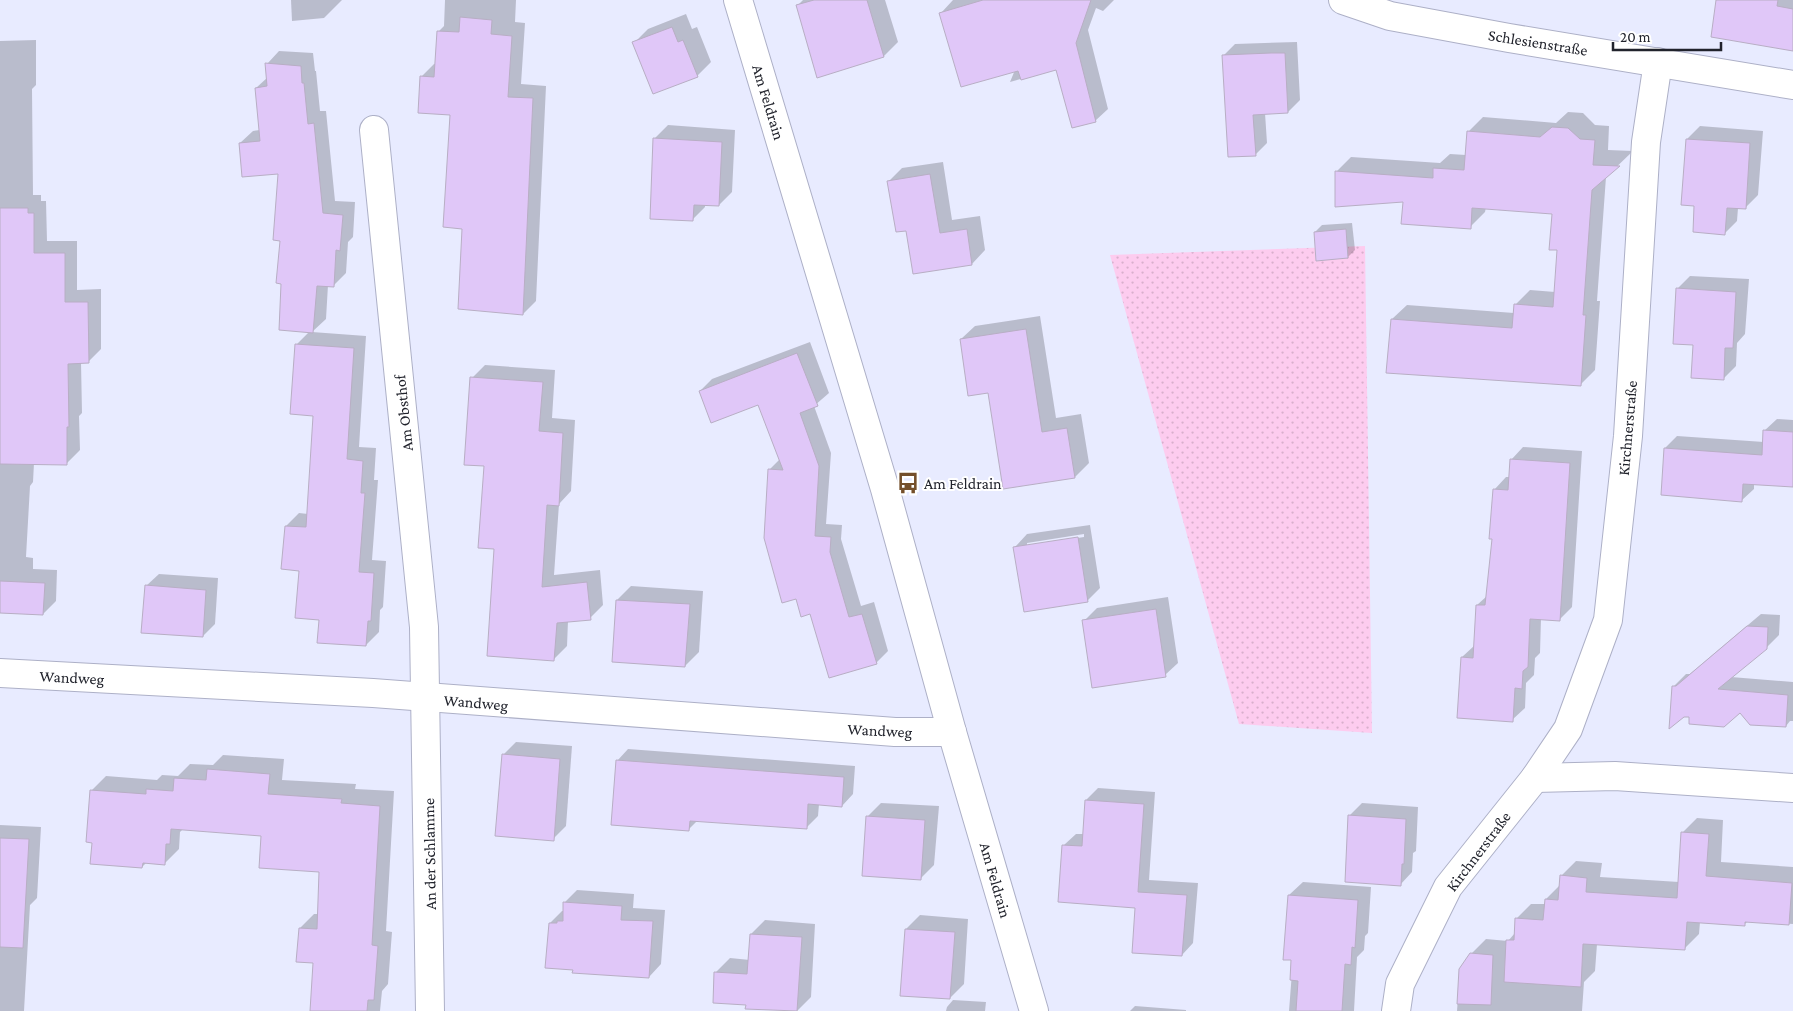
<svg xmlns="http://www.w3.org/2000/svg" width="1793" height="1011" viewBox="0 0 1793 1011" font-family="'Crimson Pro',serif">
  <defs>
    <pattern id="green-dots" width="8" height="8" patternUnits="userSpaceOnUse" patternTransform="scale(1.25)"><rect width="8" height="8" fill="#fdccef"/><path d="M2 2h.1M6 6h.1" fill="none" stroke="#d9afcd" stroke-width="1.8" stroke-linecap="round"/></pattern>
  </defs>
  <rect width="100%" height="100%" fill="#e8ebff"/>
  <polygon fill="url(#green-dots)" points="1365,246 1372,733 1239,724 1110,255"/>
  <g fill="#0003" fill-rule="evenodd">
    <polygon points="291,0 342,0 324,18 292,21"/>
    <polygon points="445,0 516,0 515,22 525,23 521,84 546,86 536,301 523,314 464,227 452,114 421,77 434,64 436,64 439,31 444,26"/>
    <polygon points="803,0 885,0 898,42 884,56 797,6"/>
    <polygon points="953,0 1114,0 1103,11 1096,8 1088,30 1108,109 1095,121 1057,69 1010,82 1015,70 941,13"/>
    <polygon points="1717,0 1793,0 1793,50"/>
    <polygon points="686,14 692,29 697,27 711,62 697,76 634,43 648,29"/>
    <polygon points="36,40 36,85 32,89 33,195 41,195 41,201 46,201 47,241 77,241 77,290 101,289 101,349 88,362 81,362 82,413 79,416 80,450 67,463 34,463 33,482 30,486 26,557 33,558 33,569 57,570 56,601 43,614 0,613 0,41"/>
    <polygon points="1297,42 1300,100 1288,112 1265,113 1267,143 1255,155 1223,56 1235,44"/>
    <polygon points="279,51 313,53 315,71 316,71 320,111 326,111 335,201 355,202 353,237 348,242 346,273 333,286 328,285 326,319 312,332 366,336 359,447 376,448 374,480 378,480 372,560 386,561 383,607 380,610 379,632 366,645 320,619 300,569 286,526 299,513 308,514 314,415 296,345 310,331 282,282 279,172 240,143 253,131 260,130 256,88 268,77 267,64"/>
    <polygon points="1568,112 1583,113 1595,125 1609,126 1608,150 1633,151 1606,177 1597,301 1600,301 1595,370 1580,385 1392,319 1407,305 1514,313 1515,305 1530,290 1555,292 1558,249 1553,212 1486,207 1485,212 1470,227 1336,172 1351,157 1440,163 1450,154 1466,155 1468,132 1483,117 1556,123"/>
    <polygon points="668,125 735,130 732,192 719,205 705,204 705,207 692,220 655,138"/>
    <polygon points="1700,126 1763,131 1758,195 1745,208 1738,208 1737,221 1725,233 1696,205 1687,139"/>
    <polygon points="943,162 952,220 980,216 985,250 972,264 907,230 889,181 902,168"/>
    <polygon points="1352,223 1355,250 1348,257 1315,232 1322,225"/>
    <polygon points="1690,276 1749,279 1745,334 1737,343 1736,366 1723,379 1694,344 1678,288"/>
    <polygon points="1040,316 1056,418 1081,414 1089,463 1075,477 989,392 961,339 975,326"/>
    <polygon points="810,342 829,393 814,406 831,453 826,524 842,525 841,539 861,606 874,602 888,651 876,663 830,676 769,470 780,459 759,403 700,391 712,379"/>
    <polygon points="485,365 555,370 552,418 575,420 571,491 559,504 554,575 600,570 603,605 590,618 568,621 567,646 554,659 495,548 485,465 472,378"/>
    <polygon points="1777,419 1793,420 1793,485 1754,483 1754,489 1741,501 1665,448 1677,436 1764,442 1764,431"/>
    <polygon points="1523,447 1582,451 1572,607 1559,620 1541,618 1540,653 1535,658 1534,675 1526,683 1525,708 1512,720 1462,657 1475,645 1477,605 1487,596 1493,538 1494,490 1506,477 1510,477 1511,460"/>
    <path d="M1090 525 1100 588 1087 601 1015 547 1027 534ZM1084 534V537L1027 546V543Z"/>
    <polygon points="159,574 218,578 215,624 203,636 146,586"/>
    <polygon points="631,586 703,591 699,652 685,666 617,600"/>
    <polygon points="1168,597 1178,663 1165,675 1084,621 1097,608"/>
    <polygon points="1761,614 1780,615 1779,635 1766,648 1731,677 1793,682 1793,721 1790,721 1786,726 1740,711 1691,716 1674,686 1686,674 1690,674"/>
    <polygon points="516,742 572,746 566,826 553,839 503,755"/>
    <polygon points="628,749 855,766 853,794 842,806 819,804 818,816 806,828 698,820 689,829 617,761"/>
    <polygon points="223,755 284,759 282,780 356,784 355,789 394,791 386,931 392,932 388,984 382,991 380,1011 311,1011 314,962 300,928 314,914 319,914 321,871 262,835 183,829 180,832 179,849 165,863 147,862 142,867 93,842 91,791 106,776 157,780 162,775 178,776 190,764 213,765"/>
    <polygon points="1098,788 1155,792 1149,880 1198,883 1193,943 1182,955 1136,907 1064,845 1076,834 1084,834 1086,800"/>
    <polygon points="881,803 939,806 934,865 920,879 867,817"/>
    <polygon points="1362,803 1418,807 1416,851 1413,853 1412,872 1400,885 1349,816"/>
    <polygon points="1697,818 1723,820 1721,862 1793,867 1793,924 1748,921 1744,925 1700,922 1699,934 1684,949 1597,944 1595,971 1584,982 1582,1011 1457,1011 1460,969 1471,954 1486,939 1508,941 1515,933 1517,918 1531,904 1546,904 1546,899 1560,885 1561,876 1576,861 1602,863 1600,877 1679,882 1682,833"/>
    <polygon points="0,825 41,827 37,898 30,905 24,1011 0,1011"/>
    <polygon points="1303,882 1371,887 1368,933 1365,936 1364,950 1357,957 1354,1011 1289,1011 1293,959 1289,895"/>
    <polygon points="577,890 634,894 633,908 665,910 661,964 649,977 574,969 550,923 562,911 564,911 565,902"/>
    <polygon points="920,915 968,919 964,984 950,998 906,929"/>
    <polygon points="765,920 815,924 811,997 797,1011 747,1004 716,972 730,958 750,960 751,934"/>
    <polygon points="953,1000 986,1002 985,1011 946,1011 947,1007"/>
    <polygon points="1135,1006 1186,1010 1186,1011 1130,1011"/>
  </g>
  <g fill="#e0c7f8" stroke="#b8aec4">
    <polygon points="814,0 867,0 884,57 817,78 796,5"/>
    <polygon points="983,0 1091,0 1076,43 1096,122 1072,128 1056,70 1021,80 1018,71 961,87 939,13"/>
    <polygon points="1716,0 1778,0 1777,6 1793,9 1793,51 1711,37"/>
    <polygon points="460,17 492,20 491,34 512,36 508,97 533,98 523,315 458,309 462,229 443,227 450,115 418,113 420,76 434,77 437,31 459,32"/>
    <polygon points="672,27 678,42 683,40 698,77 653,94 632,42"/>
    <polygon points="1271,53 1285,53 1288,113 1253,115 1256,156 1228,157 1222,55"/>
    <polygon points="265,63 301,66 302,83 304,83 308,124 314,123 323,213 343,215 340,251 336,250 334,287 317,286 313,333 279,330 281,284 276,283 280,241 273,240 278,174 242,177 239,143 260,141 255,88 267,86"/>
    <polygon points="1552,127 1568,128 1580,139 1595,140 1593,165 1620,166 1592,190 1583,315 1586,315 1581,386 1386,373 1391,319 1512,328 1514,304 1553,307 1557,250 1549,250 1552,214 1472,208 1471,229 1401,224 1403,202 1335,207 1335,171 1433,178 1433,168 1464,170 1467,131 1540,137"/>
    <polygon points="653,138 722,142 719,206 694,205 693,221 650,219"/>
    <polygon points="1686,139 1750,143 1746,209 1727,208 1725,235 1693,232 1694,206 1681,205"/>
    <polygon points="930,174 940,233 967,229 972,265 913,274 906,231 896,232 887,181"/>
    <polygon points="0,208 28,208 28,213 34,213 34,253 65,253 65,302 88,302 89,363 68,364 69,427 67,427 67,465 0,464"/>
    <polygon points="1346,229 1348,258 1316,261 1314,232"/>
    <polygon points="1676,288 1736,292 1733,348 1725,348 1724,380 1691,378 1693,345 1673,344"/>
    <polygon points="1026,329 1042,432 1067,428 1075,478 1003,489 988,393 968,396 960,339"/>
    <polygon points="295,344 354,348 347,459 363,461 361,493 365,493 359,572 374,573 371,621 368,621 366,646 317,643 319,620 295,618 299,571 281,569 285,526 306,527 313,416 290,414"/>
    <polygon points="797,353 818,406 800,413 819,466 815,536 831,537 830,552 849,617 862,614 877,664 829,678 810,614 801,617 796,599 782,603 764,538 768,469 783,470 758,405 711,423 699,391"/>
    <polygon points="470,377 543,382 539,431 563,433 559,506 547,505 542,587 587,582 591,620 557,623 554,661 487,656 494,549 478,548 484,466 464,465"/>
    <polygon points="1763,430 1793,432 1793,487 1743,484 1742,502 1661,495 1664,448 1762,455"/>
    <polygon points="1510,459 1570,463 1560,621 1530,619 1528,667 1523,671 1522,689 1515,688 1513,722 1457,718 1461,657 1473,658 1476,605 1485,605 1492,539 1489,539 1493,489 1508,490"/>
    <polygon points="1078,537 1088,602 1024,612 1013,547"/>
    <polygon points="0,581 45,583 43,615 0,613"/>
    <polygon points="145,585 206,590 203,637 141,633"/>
    <polygon points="616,600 690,604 685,667 612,662"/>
    <polygon points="1156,609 1166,677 1092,688 1082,620"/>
    <polygon points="1747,626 1768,627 1767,649 1718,689 1788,695 1786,727 1750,725 1740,713 1724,727 1689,724 1689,717 1684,717 1669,729 1672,686 1676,686"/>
    <polygon points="502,754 560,759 554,841 495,836"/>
    <polygon points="616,760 844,777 842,807 808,804 807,829 690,821 689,831 611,825"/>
    <polygon points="207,769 270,774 268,794 342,799 341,803 380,806 372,945 378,946 374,1000 368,1000 367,1011 310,1011 313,963 296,962 299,928 317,929 319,872 259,868 261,836 171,829 170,844 166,844 165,865 143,863 142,868 90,864 92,843 86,842 90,790 146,794 146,789 173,791 174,778 206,780"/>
    <polygon points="1085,800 1144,804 1138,892 1187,895 1182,956 1132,953 1135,908 1058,902 1062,845 1082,846"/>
    <polygon points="1348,815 1406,819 1404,864 1402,864 1401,886 1345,882"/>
    <polygon points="866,816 925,820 921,880 862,876"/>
    <polygon points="1681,832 1709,834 1706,876 1792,883 1789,925 1745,922 1745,926 1687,922 1685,950 1583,944 1581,987 1504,982 1506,940 1514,940 1515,918 1543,920 1545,899 1558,900 1560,875 1587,878 1586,892 1677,898"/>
    <polygon points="0,838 29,839 23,948 0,947"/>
    <polygon points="1288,895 1358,900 1355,948 1352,947 1351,965 1345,964 1342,1011 1296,1011 1298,981 1290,980 1291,960 1283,960"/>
    <polygon points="563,902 622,906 621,920 653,921 649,978 572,973 573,970 545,968 549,923 557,923 557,921 563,921"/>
    <polygon points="905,929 955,932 950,999 900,996"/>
    <polygon points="750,934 802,937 797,1011 745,1009 746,1005 713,1003 714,972 747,974"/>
    <polygon points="1470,953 1493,955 1491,1005 1457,1004 1459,969"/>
  </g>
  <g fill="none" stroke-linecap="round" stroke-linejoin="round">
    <g stroke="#adb0c7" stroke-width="30">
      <g id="minor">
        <polyline points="738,0 885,489 952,732 1034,1011"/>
        <polyline points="1343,0 1390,16 1509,38 1793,85"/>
        <polyline points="374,130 424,627 430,1011"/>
        <polyline points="0,673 373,693 895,732 952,732"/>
        <polyline points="1535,778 1615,776 1793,788"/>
        <polyline points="1396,1011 1400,984 1448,887 1535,778 1568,729 1608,620 1628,436 1646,142 1658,62"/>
      </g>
    </g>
    <use href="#minor" stroke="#fff" stroke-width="28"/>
  </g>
  <defs>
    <g id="bus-bare" transform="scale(1.725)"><path d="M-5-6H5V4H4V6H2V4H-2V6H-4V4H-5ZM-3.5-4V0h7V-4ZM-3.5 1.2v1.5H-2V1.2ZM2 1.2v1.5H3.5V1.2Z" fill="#744f2a" stroke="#fff" stroke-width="2.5" paint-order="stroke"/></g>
  </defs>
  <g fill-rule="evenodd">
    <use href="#bus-bare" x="908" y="483"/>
  </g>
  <g text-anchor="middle" stroke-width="4" stroke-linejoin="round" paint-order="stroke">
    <g font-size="16" fill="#21232c" stroke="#fff">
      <text transform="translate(1538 42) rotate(9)" y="6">Schlesienstraße</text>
      <text transform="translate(769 102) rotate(73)" y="6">Am Feldrain</text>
      <text transform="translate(403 413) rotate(-96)" y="6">Am Obsthof</text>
      <text transform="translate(1627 428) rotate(-85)" y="6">Kirchnerstraße</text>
      <text transform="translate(72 677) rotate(3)" y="6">Wandweg</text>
      <text transform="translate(476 702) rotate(5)" y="6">Wandweg</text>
      <text transform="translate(880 730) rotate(3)" y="6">Wandweg</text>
      <text transform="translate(1478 851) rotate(-53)" y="6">Kirchnerstraße</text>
      <text transform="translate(429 854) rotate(-91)" y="6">An der Schlamme</text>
      <text transform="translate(996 880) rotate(74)" y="6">Am Feldrain</text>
    </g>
    <g font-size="16" fill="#21232c" stroke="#fff" text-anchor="start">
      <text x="924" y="489">Am Feldrain</text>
    </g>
  </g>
  <path d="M1613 42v8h108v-8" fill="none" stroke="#21232c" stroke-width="2.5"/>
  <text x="1620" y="42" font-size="15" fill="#21232c" stroke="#ffffff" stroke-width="4" paint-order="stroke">20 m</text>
</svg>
